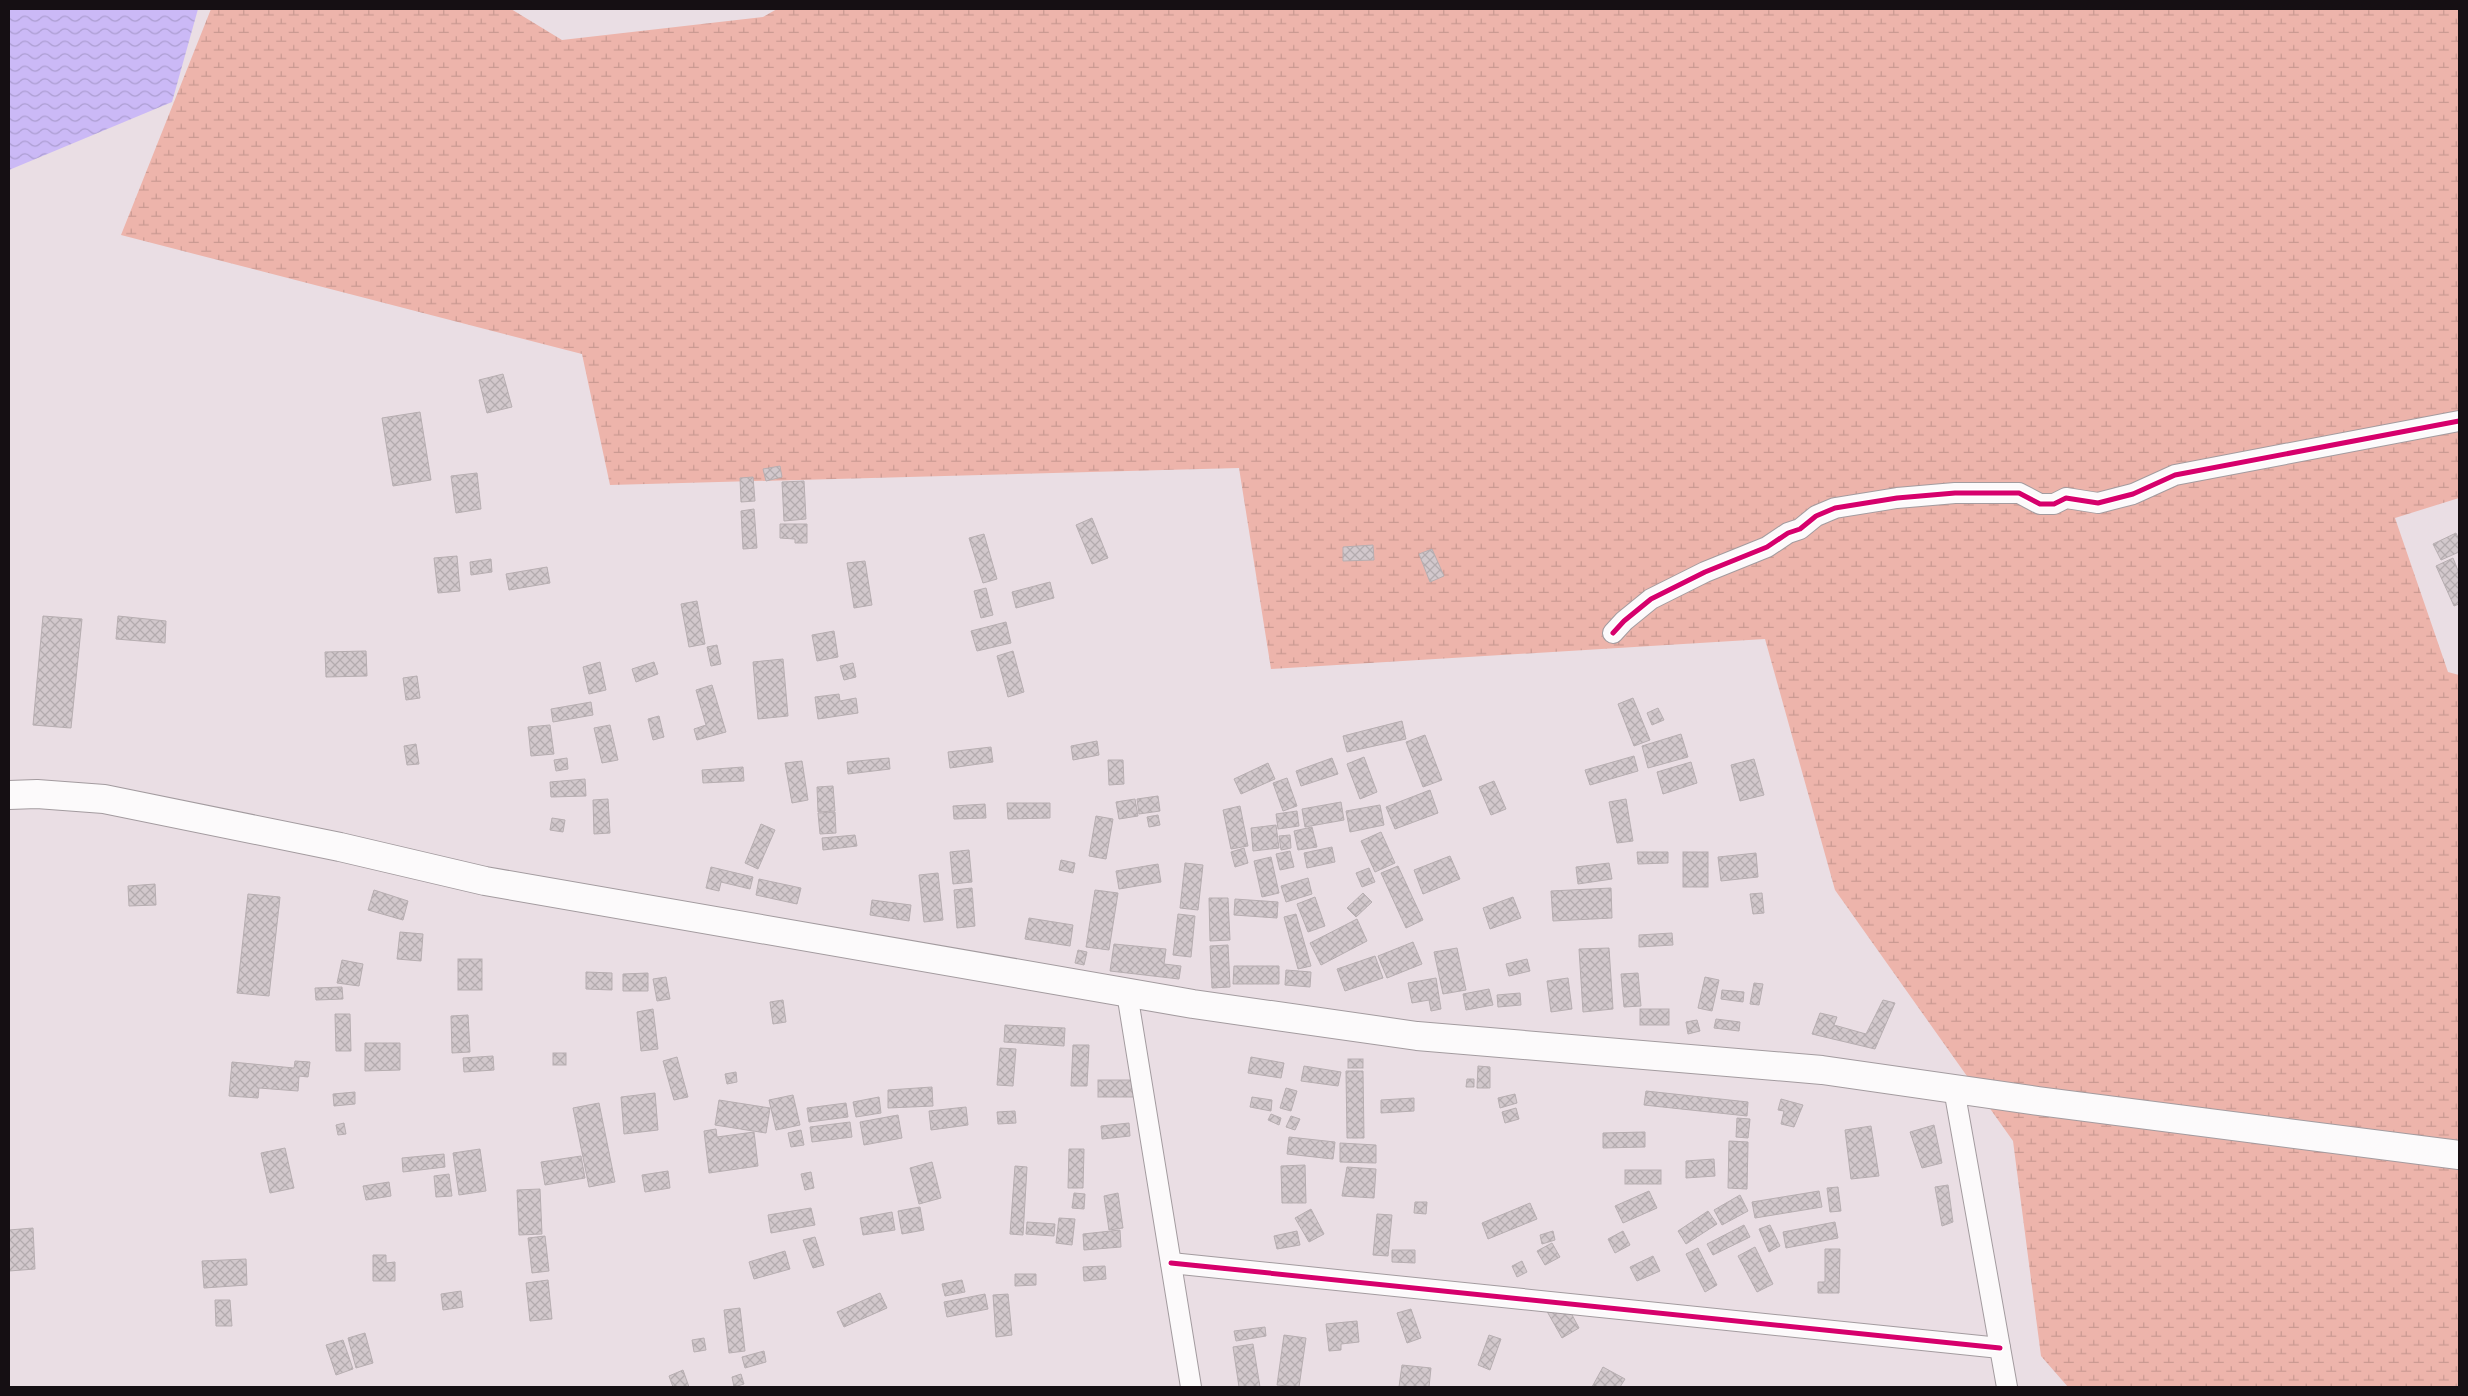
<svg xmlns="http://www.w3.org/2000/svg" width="2468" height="1396" viewBox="0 0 2468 1396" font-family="'Sofia Sans Condensed',sans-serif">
  <defs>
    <pattern id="wetland-marsh" width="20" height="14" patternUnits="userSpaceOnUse" patternTransform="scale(1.25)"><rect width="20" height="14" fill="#edb4ab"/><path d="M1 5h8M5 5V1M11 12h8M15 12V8" fill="none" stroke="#ca9a92"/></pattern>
    <pattern id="water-waves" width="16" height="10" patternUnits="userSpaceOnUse" patternTransform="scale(1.25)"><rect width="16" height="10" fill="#cbb9f6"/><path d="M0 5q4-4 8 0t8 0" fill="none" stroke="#ad9ed2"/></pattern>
    <pattern id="building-cross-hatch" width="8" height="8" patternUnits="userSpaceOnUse" patternTransform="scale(1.25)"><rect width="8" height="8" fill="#d2c8cc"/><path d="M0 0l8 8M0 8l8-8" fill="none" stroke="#b3abae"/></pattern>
  </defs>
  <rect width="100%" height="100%" fill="#eadee4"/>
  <polygon fill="url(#wetland-marsh)" points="211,9 511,9 562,40 763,17 777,9 2459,9 2459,498 2395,518 2448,672 2459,675 2459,1387 2068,1387 2041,1356 2013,1141 1835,890 1765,639 1271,669 1239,468 610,485 582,354 121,235"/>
  <polygon fill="url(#water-waves)" points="9,9 198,9 172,102 9,170"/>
  <g fill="url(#building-cross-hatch)" stroke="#b7aeb1">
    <polygon points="503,374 512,407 487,413 479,380"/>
    <polygon points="420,412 431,480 393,486 382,418"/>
    <polygon points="780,466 782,477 766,481 763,469"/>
    <polygon points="477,473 481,509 456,513 451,476"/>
    <polygon points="753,477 755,501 741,502 740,478"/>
    <polygon points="804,481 806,519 784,521 782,482"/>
    <polygon points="754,509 757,548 743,549 741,511"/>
    <polygon points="1092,518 1108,558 1092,564 1076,525"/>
    <polygon points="780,524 807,524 807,543 795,543 795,539 780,538"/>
    <polygon points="2456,533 2459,540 2459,552 2441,560 2433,544"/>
    <polygon points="984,534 997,579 983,583 969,538"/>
    <polygon points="1373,545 1374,560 1343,561 1343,547"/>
    <polygon points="1432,549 1444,576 1430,582 1419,554"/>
    <polygon points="457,556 460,591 438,593 434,558"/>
    <polygon points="2453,558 2459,573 2459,604 2454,606 2436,566"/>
    <polygon points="491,559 492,572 471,575 470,562"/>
    <polygon points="865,561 872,605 854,608 847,563"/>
    <polygon points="547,567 550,583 509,590 506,574"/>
    <polygon points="1050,582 1054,598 1016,608 1012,592"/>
    <polygon points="986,588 993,615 981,618 974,591"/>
    <polygon points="697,601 705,644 689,647 681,604"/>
    <polygon points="43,616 82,619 71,728 33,725"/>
    <polygon points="118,616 166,621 165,643 116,639"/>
    <polygon points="1006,622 1011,643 977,651 971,631"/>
    <polygon points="834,631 838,657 817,661 812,635"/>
    <polygon points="717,645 721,664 711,666 707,647"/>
    <polygon points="366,651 367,676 326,677 325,652"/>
    <polygon points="1013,651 1024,692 1008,697 997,656"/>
    <polygon points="783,659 788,716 758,719 753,662"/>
    <polygon points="600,662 606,690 589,694 583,667"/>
    <polygon points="654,662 658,674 636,682 632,669"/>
    <polygon points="853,663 856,677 844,680 840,666"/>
    <polygon points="417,676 420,698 406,700 403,678"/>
    <polygon points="712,685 726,732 697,740 694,729 706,725 696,690"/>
    <polygon points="839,694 840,701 856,698 858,713 818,719 815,697"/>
    <polygon points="1633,698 1650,740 1634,746 1618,704"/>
    <polygon points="591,702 593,715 553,722 551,709"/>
    <polygon points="1658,708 1664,720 1652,725 1647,713"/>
    <polygon points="659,716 664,737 653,740 648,719"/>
    <polygon points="1402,721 1406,739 1347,752 1343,736"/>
    <polygon points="550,725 554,754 531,756 528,727"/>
    <polygon points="610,725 618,760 602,763 594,728"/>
    <polygon points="1681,734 1688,757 1648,768 1642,746"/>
    <polygon points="1425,735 1442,780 1423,787 1406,742"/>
    <polygon points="1097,741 1099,755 1073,760 1071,746"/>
    <polygon points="416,744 419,764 407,765 404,746"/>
    <polygon points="991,747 993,762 950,768 948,752"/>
    <polygon points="1634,756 1638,771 1590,785 1585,770"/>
    <polygon points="1364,757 1377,792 1360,799 1347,764"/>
    <polygon points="567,758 568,769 556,771 554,760"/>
    <polygon points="889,758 890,769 848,774 847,762"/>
    <polygon points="1332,758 1338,774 1301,786 1296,771"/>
    <polygon points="1754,759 1764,795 1740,801 1731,765"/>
    <polygon points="1108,760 1123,760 1124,784 1109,785"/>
    <polygon points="802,761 808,800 792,803 785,763"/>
    <polygon points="1691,762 1697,783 1663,794 1657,772"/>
    <polygon points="1268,763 1275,779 1241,794 1234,779"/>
    <polygon points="743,767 744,781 703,783 702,770"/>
    <polygon points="1287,778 1297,806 1283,811 1273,783"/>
    <polygon points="585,779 586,796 551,797 550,782"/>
    <polygon points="1494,781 1506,809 1491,815 1479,787"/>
    <polygon points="833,786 835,811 818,812 817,787"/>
    <polygon points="1430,790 1438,813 1395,829 1386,807"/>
    <polygon points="1158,796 1160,811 1139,814 1137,799"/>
    <polygon points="608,799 610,833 594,834 593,800"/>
    <polygon points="1135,799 1138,816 1119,819 1116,802"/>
    <polygon points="1626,799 1633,841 1617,843 1609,802"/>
    <polygon points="1341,802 1344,820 1305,827 1302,809"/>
    <polygon points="1007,803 1050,803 1050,818 1008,819"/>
    <polygon points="985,804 986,818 954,819 953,806"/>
    <polygon points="1380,805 1384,825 1350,832 1346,811"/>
    <polygon points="1240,806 1248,846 1231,849 1223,810"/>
    <polygon points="1297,811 1299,826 1278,829 1276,814"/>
    <polygon points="835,812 836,833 820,834 818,813"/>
    <polygon points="1158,815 1160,825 1149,827 1147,817"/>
    <polygon points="1096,816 1113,819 1106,859 1089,856"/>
    <polygon points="552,818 565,820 563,832 550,830"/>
    <polygon points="761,824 775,830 758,869 745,863"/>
    <polygon points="1276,825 1279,848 1253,851 1251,828"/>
    <polygon points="1312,827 1317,847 1298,850 1294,831"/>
    <polygon points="1381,832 1395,863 1375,872 1361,841"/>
    <polygon points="855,835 857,846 823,850 822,838"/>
    <polygon points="1290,835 1291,848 1281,850 1279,836"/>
    <polygon points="1332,847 1335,862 1307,868 1304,853"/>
    <polygon points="1244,848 1248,863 1235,867 1231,852"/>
    <polygon points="969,850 972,882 953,884 950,852"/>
    <polygon points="1290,851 1294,867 1280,870 1276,854"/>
    <polygon points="1637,852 1668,852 1668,863 1638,864"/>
    <rect x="1683" y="852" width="25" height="35"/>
    <polygon points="1756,853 1758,877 1721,881 1718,857"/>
    <polygon points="1450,856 1460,879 1423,894 1414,870"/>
    <polygon points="1271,857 1279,893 1262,897 1254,861"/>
    <polygon points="1061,860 1075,863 1073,873 1059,870"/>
    <polygon points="1185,863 1203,865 1198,910 1180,908"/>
    <polygon points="1609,863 1612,879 1578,884 1576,867"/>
    <polygon points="1158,864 1161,882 1119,889 1116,871"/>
    <polygon points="1398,866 1423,920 1406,928 1381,873"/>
    <polygon points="711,867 753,877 750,889 721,882 719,891 706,888"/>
    <polygon points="1369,868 1375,882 1362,887 1356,873"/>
    <polygon points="938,873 943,920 924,922 919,875"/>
    <polygon points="1308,878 1312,894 1286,902 1281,886"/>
    <polygon points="759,879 801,888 797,904 756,895"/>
    <polygon points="155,884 156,905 129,906 128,886"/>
    <polygon points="972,888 975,926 957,928 954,890"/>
    <polygon points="1611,888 1612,918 1553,921 1551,891"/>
    <polygon points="374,890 408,901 403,920 368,910"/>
    <polygon points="1095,890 1118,893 1109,950 1086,947"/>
    <polygon points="1363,893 1372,902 1356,917 1347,908"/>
    <polygon points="1762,893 1764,913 1753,914 1750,894"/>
    <polygon points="248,894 280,897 269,996 237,993"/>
    <polygon points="1315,897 1325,926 1308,932 1297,904"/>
    <polygon points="1513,897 1521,918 1490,929 1483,908"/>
    <polygon points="1209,898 1228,898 1230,940 1210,941"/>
    <polygon points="1235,899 1278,902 1277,918 1234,915"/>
    <polygon points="872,900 911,905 909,921 870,915"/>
    <polygon points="1178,914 1195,916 1191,957 1173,955"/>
    <polygon points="1296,914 1311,966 1298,969 1284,917"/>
    <polygon points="1029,918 1073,925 1070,946 1025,939"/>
    <polygon points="1357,919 1367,941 1321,965 1310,943"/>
    <polygon points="400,932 423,934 421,961 397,959"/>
    <polygon points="1672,933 1673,945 1639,947 1639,935"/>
    <polygon points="1413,942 1422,964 1387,978 1378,956"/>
    <polygon points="1114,944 1166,949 1164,964 1181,966 1179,979 1110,971"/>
    <polygon points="1228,945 1230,987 1212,988 1210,946"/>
    <polygon points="1457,948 1466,990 1443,994 1434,952"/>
    <polygon points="1609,948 1613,1009 1583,1012 1579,949"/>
    <polygon points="1078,950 1087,952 1084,965 1075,963"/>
    <polygon points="1375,956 1383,978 1345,991 1337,969"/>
    <rect x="458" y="959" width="24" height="31"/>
    <polygon points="1527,959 1530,971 1509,976 1506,964"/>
    <polygon points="342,960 363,964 359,986 337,983"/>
    <polygon points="1234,966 1279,966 1279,984 1233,984"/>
    <polygon points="1286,970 1311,972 1310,987 1285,985"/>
    <polygon points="586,972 612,973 612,990 586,989"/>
    <polygon points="648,973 648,991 623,991 623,974"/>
    <polygon points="1638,973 1641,1006 1624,1007 1621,974"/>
    <polygon points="666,977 670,999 657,1001 653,979"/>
    <polygon points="1705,977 1719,980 1712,1011 1698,1008"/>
    <polygon points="1436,978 1441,1009 1431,1011 1429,1000 1412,1003 1408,983"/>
    <polygon points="1568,978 1572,1009 1551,1012 1547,981"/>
    <polygon points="1754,983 1763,984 1759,1005 1750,1004"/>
    <polygon points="342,987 343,999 316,1000 315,988"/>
    <polygon points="1489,989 1493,1005 1466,1010 1463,994"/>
    <polygon points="1722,990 1744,992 1743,1002 1721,999"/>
    <polygon points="1520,993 1521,1005 1498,1007 1497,995"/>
    <polygon points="783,1000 786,1022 773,1024 770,1002"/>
    <polygon points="1883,1000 1895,1003 1875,1049 1812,1034 1820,1013 1837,1017 1834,1025 1866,1034"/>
    <polygon points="653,1009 658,1049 641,1051 637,1012"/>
    <rect x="1640" y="1009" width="29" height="16"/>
    <polygon points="335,1014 350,1014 351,1051 336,1051"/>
    <polygon points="468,1015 470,1052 452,1053 451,1016"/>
    <polygon points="1716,1019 1740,1022 1739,1031 1714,1028"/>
    <polygon points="1697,1020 1700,1031 1688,1034 1686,1022"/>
    <polygon points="1005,1025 1065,1028 1064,1046 1004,1042"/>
    <polygon points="365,1043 400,1043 400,1070 365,1071"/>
    <polygon points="1073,1045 1089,1045 1087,1086 1071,1086"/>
    <polygon points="1000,1048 1016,1049 1013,1086 997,1085"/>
    <rect x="553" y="1053" width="13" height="12"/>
    <polygon points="493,1056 494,1070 464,1072 463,1058"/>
    <polygon points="677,1057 688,1097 674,1100 663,1061"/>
    <polygon points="1251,1057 1284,1063 1281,1078 1248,1073"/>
    <rect x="1348" y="1059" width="15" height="9"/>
    <polygon points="295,1061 310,1062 308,1077 299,1076 298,1091 259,1088 258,1098 229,1096 232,1062 294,1068"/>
    <polygon points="1304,1066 1341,1072 1338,1086 1301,1081"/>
    <polygon points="1478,1066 1490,1067 1490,1088 1477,1088"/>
    <polygon points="1346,1071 1363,1071 1364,1138 1347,1138"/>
    <polygon points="736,1072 737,1082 727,1084 725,1074"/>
    <polygon points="1467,1079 1474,1079 1474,1087 1466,1087"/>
    <rect x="1098" y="1080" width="43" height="17"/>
    <polygon points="932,1087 933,1106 888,1108 888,1090"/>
    <polygon points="1286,1088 1297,1091 1291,1111 1280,1108"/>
    <polygon points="1646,1091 1748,1102 1747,1116 1644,1105"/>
    <polygon points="355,1092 355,1104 334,1106 333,1094"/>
    <polygon points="655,1093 658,1130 624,1134 621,1097"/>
    <polygon points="1515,1094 1517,1103 1500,1108 1498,1098"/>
    <polygon points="793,1095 800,1125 776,1130 769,1100"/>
    <polygon points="879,1097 881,1113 856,1117 853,1102"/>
    <polygon points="1252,1097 1272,1100 1271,1111 1250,1107"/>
    <polygon points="1414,1098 1414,1111 1381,1113 1381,1100"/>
    <polygon points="1781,1099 1803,1105 1794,1127 1781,1124 1784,1111 1778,1110"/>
    <polygon points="719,1100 770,1108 766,1133 715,1125"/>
    <polygon points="599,1103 615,1182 589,1187 573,1108"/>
    <polygon points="846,1103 848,1117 809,1122 807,1108"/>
    <polygon points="966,1107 968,1125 931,1130 929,1111"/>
    <polygon points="1516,1108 1519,1119 1505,1123 1502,1112"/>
    <polygon points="1015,1111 1016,1123 998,1124 997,1112"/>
    <polygon points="1271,1114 1281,1118 1279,1125 1268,1120"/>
    <polygon points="898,1115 902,1138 864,1145 860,1122"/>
    <polygon points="1291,1116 1300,1119 1295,1130 1286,1127"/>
    <polygon points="1737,1118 1750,1119 1748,1138 1736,1137"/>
    <polygon points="850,1122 852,1137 812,1142 810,1127"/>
    <polygon points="344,1123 346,1134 338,1135 336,1125"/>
    <polygon points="1129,1123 1130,1136 1102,1139 1101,1126"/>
    <polygon points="1934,1125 1942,1163 1922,1168 1910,1132"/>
    <polygon points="1871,1126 1879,1176 1851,1179 1845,1130"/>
    <polygon points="716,1129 717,1137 754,1132 758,1166 709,1173 704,1131"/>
    <polygon points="801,1130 804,1145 791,1147 788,1133"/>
    <polygon points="1645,1132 1645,1147 1603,1148 1603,1133"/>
    <polygon points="1289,1137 1335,1142 1333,1159 1287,1154"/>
    <polygon points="1729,1141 1748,1142 1747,1189 1728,1188"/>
    <polygon points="1340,1143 1376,1145 1376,1163 1340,1162"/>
    <polygon points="285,1148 294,1188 270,1193 261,1153"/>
    <polygon points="480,1149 486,1191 459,1195 453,1153"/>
    <polygon points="1069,1149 1084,1149 1083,1188 1068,1188"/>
    <polygon points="444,1154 445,1167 403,1172 402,1158"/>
    <polygon points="581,1156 585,1178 545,1185 541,1162"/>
    <polygon points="1714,1159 1715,1176 1686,1178 1686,1161"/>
    <polygon points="932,1162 941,1198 919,1204 910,1168"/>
    <polygon points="1305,1165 1306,1203 1282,1203 1281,1166"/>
    <polygon points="1015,1166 1027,1167 1023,1235 1010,1234"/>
    <polygon points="1347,1167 1376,1169 1374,1198 1342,1196"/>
    <rect x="1625" y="1170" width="36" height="14"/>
    <polygon points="668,1171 670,1188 645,1192 642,1175"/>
    <polygon points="811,1172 814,1188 805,1190 801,1174"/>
    <polygon points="449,1174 452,1196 436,1197 434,1176"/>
    <polygon points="389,1182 391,1196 366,1200 363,1186"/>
    <polygon points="1948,1185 1953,1222 1942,1226 1935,1187"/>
    <polygon points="1838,1187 1841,1211 1830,1212 1827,1188"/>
    <polygon points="540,1189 542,1234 519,1235 517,1190"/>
    <polygon points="1649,1191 1657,1208 1623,1223 1615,1206"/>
    <polygon points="1819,1191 1822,1207 1755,1218 1752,1202"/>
    <polygon points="1074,1193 1085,1194 1084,1209 1072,1208"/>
    <polygon points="1118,1193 1123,1228 1109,1230 1104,1196"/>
    <polygon points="1740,1195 1748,1211 1722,1225 1714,1210"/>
    <polygon points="1415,1202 1427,1202 1426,1214 1414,1213"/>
    <polygon points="1530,1203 1537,1219 1488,1239 1482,1223"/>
    <polygon points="920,1207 924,1230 902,1234 898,1211"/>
    <polygon points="811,1208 815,1225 771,1233 768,1215"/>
    <polygon points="1311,1209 1324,1234 1309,1242 1295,1218"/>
    <polygon points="1708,1211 1717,1224 1686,1244 1678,1231"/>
    <polygon points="892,1212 895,1230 863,1235 860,1218"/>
    <polygon points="1377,1214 1392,1215 1388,1256 1373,1255"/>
    <polygon points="1059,1218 1075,1219 1072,1245 1056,1243"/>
    <polygon points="1027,1222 1055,1224 1054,1236 1026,1234"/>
    <polygon points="1835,1222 1838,1238 1786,1248 1783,1232"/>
    <polygon points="1744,1225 1750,1237 1713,1255 1707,1244"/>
    <polygon points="1770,1225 1780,1246 1769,1252 1759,1229"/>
    <polygon points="33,1228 35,1269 9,1271 9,1230"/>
    <polygon points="1120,1230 1121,1247 1084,1250 1083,1234"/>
    <polygon points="1297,1231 1300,1245 1277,1249 1274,1236"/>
    <polygon points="1553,1231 1555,1240 1542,1244 1540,1235"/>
    <polygon points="1623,1231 1630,1245 1615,1253 1608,1239"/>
    <polygon points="545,1236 549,1271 532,1273 528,1238"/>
    <polygon points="815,1237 824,1265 813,1268 803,1240"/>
    <polygon points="1552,1243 1560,1257 1545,1265 1537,1251"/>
    <polygon points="1755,1247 1773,1284 1757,1292 1738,1256"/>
    <polygon points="1698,1248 1717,1285 1705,1292 1686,1254"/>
    <polygon points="1825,1249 1840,1249 1839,1293 1818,1293 1818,1282 1825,1282"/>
    <polygon points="1392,1250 1415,1250 1415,1263 1392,1262"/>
    <polygon points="785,1251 790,1269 754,1279 749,1262"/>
    <polygon points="373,1255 386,1255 386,1263 395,1262 395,1281 373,1281"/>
    <polygon points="1653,1256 1660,1271 1637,1281 1630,1267"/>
    <polygon points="246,1259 247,1285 204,1288 202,1261"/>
    <polygon points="1522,1261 1527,1272 1517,1277 1512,1266"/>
    <polygon points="1105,1266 1106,1279 1084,1281 1083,1267"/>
    <polygon points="1015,1274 1036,1274 1036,1285 1015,1286"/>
    <polygon points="548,1280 552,1319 530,1321 526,1283"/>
    <polygon points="962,1280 965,1292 945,1296 942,1284"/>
    <polygon points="461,1291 463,1307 443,1310 441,1294"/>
    <polygon points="880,1293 887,1308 844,1327 837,1312"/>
    <polygon points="985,1294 988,1309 947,1317 944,1302"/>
    <polygon points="1008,1294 1012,1335 996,1337 993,1295"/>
    <polygon points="1562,1296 1579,1328 1562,1338 1544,1306"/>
    <polygon points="215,1300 230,1300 232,1326 216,1326"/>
    <polygon points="740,1308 745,1351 729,1353 724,1310"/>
    <polygon points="1411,1309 1421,1338 1407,1343 1397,1313"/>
    <polygon points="1357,1321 1359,1342 1341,1344 1341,1350 1329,1351 1326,1324"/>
    <polygon points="1265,1327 1266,1336 1236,1341 1234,1331"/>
    <polygon points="365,1333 373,1363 356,1368 348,1338"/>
    <polygon points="1284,1335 1306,1338 1299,1387 1277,1385"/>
    <polygon points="1489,1335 1501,1339 1490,1370 1478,1365"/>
    <polygon points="704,1338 706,1350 694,1352 692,1340"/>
    <polygon points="343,1340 353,1369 336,1375 326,1345"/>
    <polygon points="1253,1344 1260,1387 1239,1387 1233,1347"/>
    <polygon points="764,1351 766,1362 745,1368 742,1357"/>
    <polygon points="1402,1365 1431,1368 1429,1387 1399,1387"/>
    <polygon points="1603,1367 1625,1379 1620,1387 1592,1387"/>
    <polygon points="683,1370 689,1387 673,1387 669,1376"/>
    <polygon points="741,1374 744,1384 734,1387 732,1377"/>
  </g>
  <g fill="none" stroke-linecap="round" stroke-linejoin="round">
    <g stroke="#a39b9f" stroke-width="22">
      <g id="street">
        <polyline points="1613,633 1624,621 1651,599 1705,572 1767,547 1788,533 1800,529 1816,516 1835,508 1897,498 1955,493 2019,493 2040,504 2054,504 2066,498 2098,503 2133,494 2175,475 2459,421"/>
        <polyline points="1127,993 1191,1387"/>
        <polyline points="1954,1089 2007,1387"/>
        <polyline points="1171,1263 2000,1348"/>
      </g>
    </g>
    <g stroke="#a39b9f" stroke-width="30">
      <polyline id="secondary" points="9,795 37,794 104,799 340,847 485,881 1193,1004 1417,1036 1822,1070 2038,1101 2459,1155"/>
    </g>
    <use href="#street" stroke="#fcfafb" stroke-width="20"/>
    <use href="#secondary" stroke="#fcfafb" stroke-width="28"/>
    <g stroke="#fff" stroke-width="8">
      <g id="cycleway">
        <polyline points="1613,633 1624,621 1651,599 1705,572 1767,547 1788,533 1800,529 1816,516 1835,508 1897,498 1955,493 2019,493 2040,504 2054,504 2066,498 2098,503 2133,494 2175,475 2459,421"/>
        <polyline points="1171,1263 2000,1348"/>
      </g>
    </g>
    <use href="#cycleway" stroke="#d6006c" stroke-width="5"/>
  </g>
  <rect width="2468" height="1396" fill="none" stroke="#150f13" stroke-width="20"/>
</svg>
